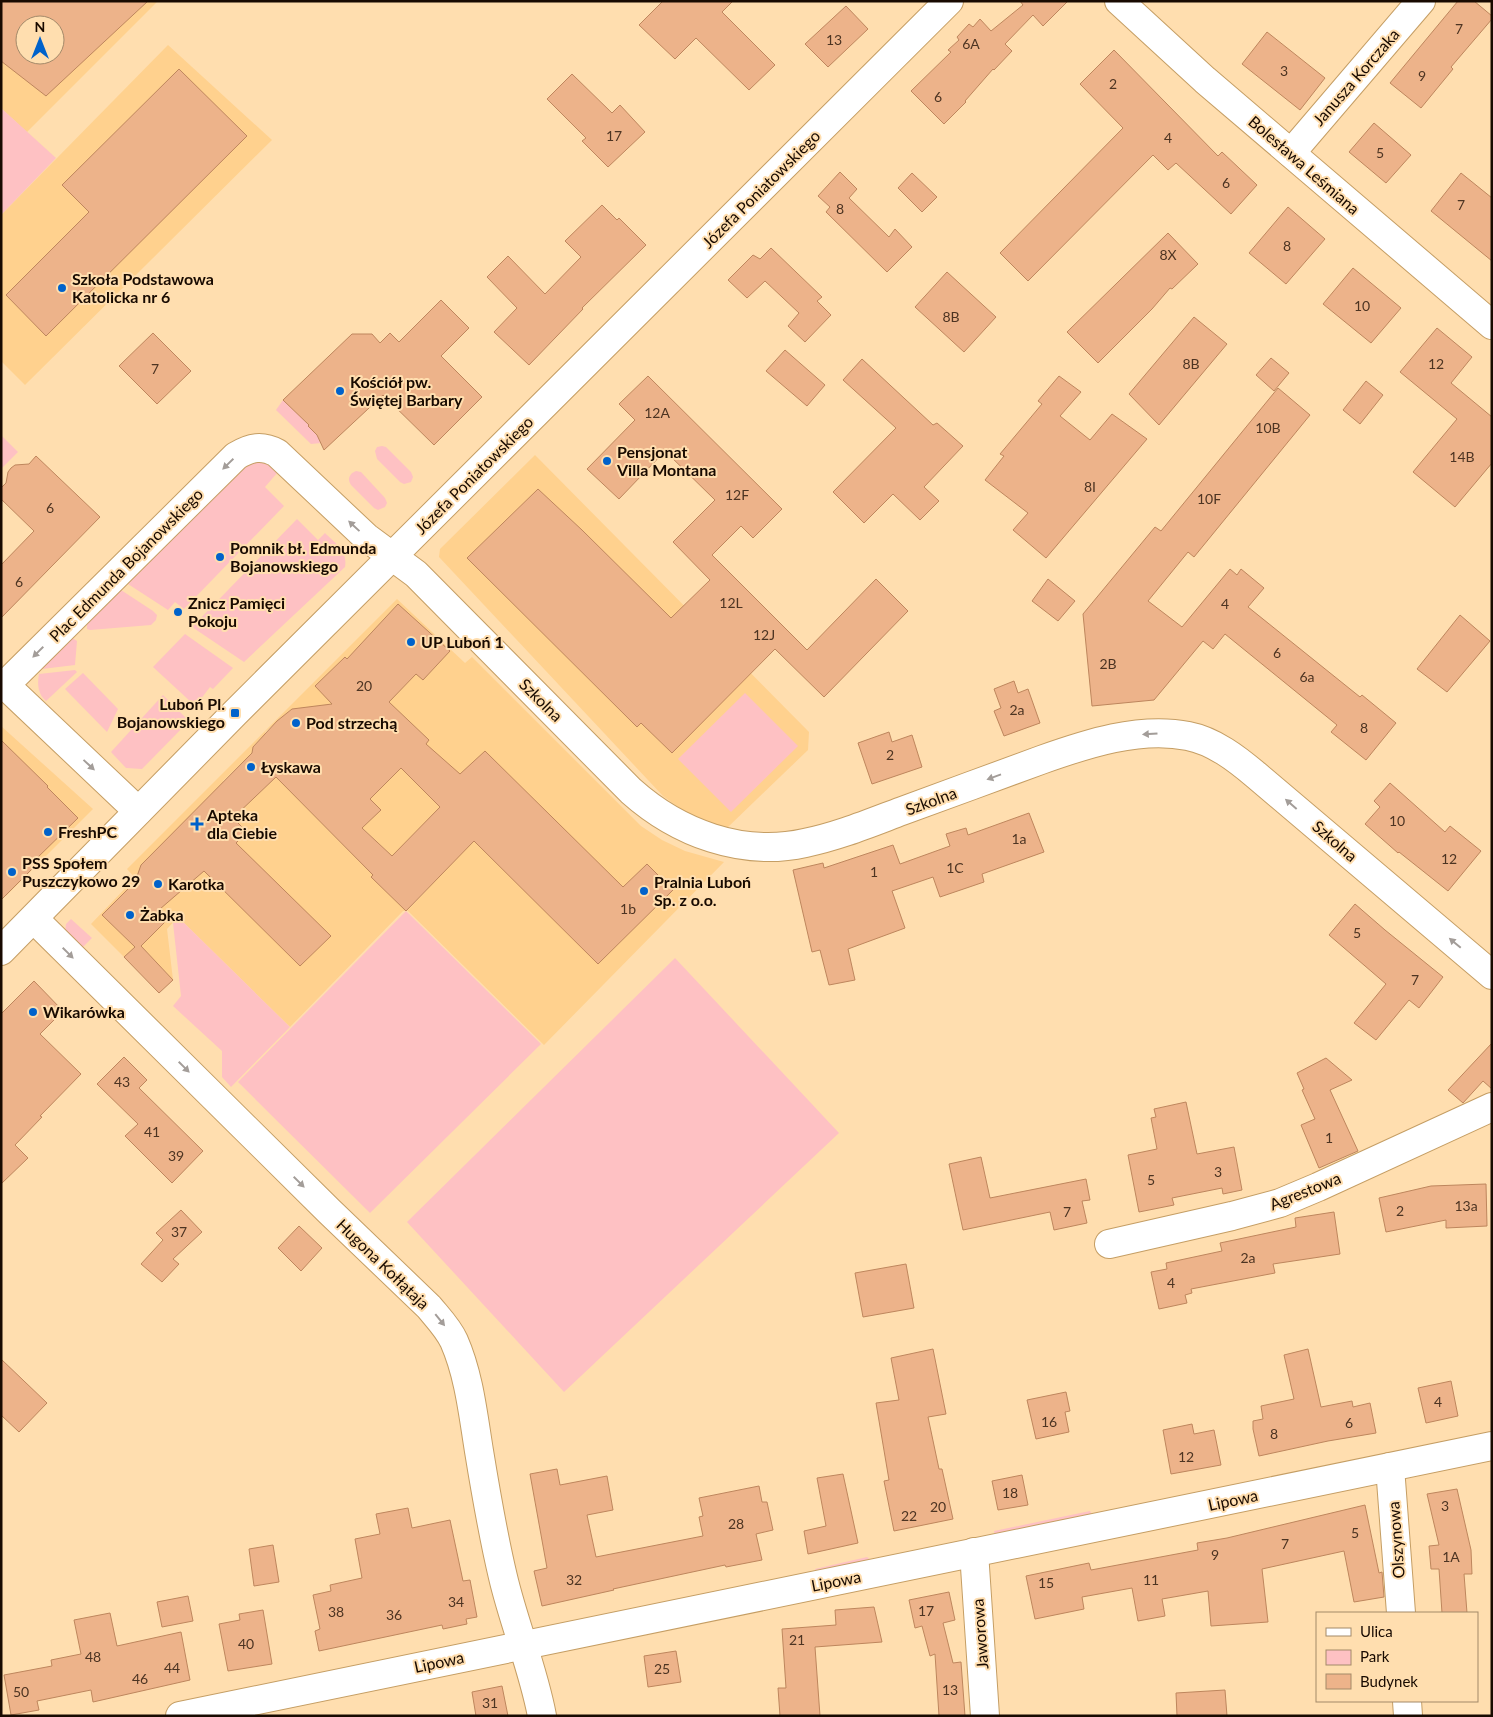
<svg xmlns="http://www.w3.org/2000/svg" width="1493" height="1717" viewBox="0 0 1493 1717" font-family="Lato,sans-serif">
  <rect width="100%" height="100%" fill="#ffdeaf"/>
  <g fill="#ffd18e" fill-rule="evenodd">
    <path d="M1 1H158L27 132 1 108ZM25 25H55V55H25Z"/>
    <polygon points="168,45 272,140 25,385 1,361 1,215"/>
    <polygon points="535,455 809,732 808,750 727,828 712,824 693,816 678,807 663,796 439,557 440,549"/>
    <path d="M397 599 465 663 472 657 641 826 662 840 685 851 724 862 544 1045 408 911H403L290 1027 178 917 167 929 173 980 141 946 170 917 134 883 103 915 135 947 124 957 91 924 135 878 127 869ZM299 708 338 747 295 796 276 777 246 805 223 781 252 753 253 747 260 739H266L265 732 292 709ZM351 771 374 795 351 817 392 856 416 832 449 866 407 911 371 877 373 875 299 800Z"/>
    <polygon points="1,726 93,809 6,896 1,892"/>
  </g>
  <g fill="#fec1c3">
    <polygon points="1,108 56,158 1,215"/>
    <polygon points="283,400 309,425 308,426 317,435 321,443 311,444 276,410"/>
    <polygon points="1,435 18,452 1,469"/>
    <polygon points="382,446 386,447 411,472 413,477 411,482 404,484 400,482 377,459 375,451 377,447"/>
    <polygon points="259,462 267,464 278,472 265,487 284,506 184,609 175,602 168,610 128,584 243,468 252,463"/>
    <path d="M356 471 361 472 385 498 387 503 385 507 378 510 374 508 351 485C347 479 349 474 356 471Z"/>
    <path d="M297 519 318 540 325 533C335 543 348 551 345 567L244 662 192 627Z"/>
    <polygon points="121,590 153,611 157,615 156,620 151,625 90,630 87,629 87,624"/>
    <polygon points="185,634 233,668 213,689 210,687 197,704 191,702 153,667"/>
    <polygon points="72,638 77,641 75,665 42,669"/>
    <path d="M75 670 77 672 46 701C38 694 37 685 39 674Z"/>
    <polygon points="83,673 118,709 107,732 65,689"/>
    <polygon points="745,693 798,746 731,812 678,759"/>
    <polygon points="163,695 189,721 142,769 126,768 111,752"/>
    <polygon points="406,911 541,1044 370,1213 238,1082"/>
    <polygon points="178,917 290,1027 231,1087 222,1077 222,1051 173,1006 181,996 173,923"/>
    <polygon points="71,919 92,938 82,948 65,932 66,924"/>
    <polygon points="675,958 839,1133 564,1392 407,1222"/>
    <polygon points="1090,1511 1093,1516 995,1537 994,1531"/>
    <polygon points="867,1557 872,1561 817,1573 815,1569"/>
  </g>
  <g fill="#edb38a" stroke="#be865d" fill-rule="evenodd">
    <path d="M1 1H148L46 96 1 61ZM25 25H55V55H25Z"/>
    <polygon points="663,1 733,1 722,12 775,65 749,90 696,38 675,59 639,25"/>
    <polygon points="1020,1 1068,1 1043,26 1033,15 1005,44 1012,51 994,70 993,69 965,101 966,102 944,124 911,91 951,52 948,50 959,40 957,37 969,24 973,27 980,19 991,31 1023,5"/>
    <polygon points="1458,1 1474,1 1492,16 1492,19 1451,67 1453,69 1421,108 1390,83"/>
    <polygon points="846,6 868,29 828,67 805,44"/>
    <polygon points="1267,32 1325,78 1300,110 1242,64"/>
    <polygon points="1114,50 1218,156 1222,152 1257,185 1231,214 1176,163 1168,170 1153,155 1028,281 1000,253 1123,128 1080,84"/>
    <polygon points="179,69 247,136 46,336 6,295 89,212 62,185"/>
    <polygon points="572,74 612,113 620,105 645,132 608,167 582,141 586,138 547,99"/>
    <polygon points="1374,123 1411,155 1386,183 1349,152"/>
    <polygon points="840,172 857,189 849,198 889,237 895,229 912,247 887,272 826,212 830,207 818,196"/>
    <polygon points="912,173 937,197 922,212 898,188"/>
    <polygon points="1461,173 1492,198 1492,261 1431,211"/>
    <polygon points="602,205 617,220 619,218 646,245 582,308 583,309 529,365 494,332 517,308 487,277 508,256 545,294 581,257 565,241"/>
    <polygon points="1288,207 1325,239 1286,284 1249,253"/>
    <polygon points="1168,233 1198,264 1172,289 1170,288 1152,309 1098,363 1067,332"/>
    <polygon points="771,248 822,297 817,301 831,315 805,342 788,326 799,313 765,281 747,298 728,280 753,255 760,259"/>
    <polygon points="1353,268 1401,308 1371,343 1323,304"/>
    <polygon points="947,272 996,317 964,352 915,307"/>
    <polygon points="441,300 469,328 441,356 482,397 434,445 383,395 324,450 317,435 308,426 309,425 283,400 352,334 372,334 380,343 390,333 399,342"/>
    <polygon points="1194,317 1227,344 1159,425 1129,394"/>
    <polygon points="1437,328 1472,357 1451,383 1492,417 1492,463 1455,507 1413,472 1457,419 1400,372"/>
    <polygon points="153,333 191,371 157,404 119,366"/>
    <polygon points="785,350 825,385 807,406 766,371"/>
    <polygon points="1271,358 1289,373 1274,391 1256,375"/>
    <polygon points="862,359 933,425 937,423 963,446 924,487 939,501 920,520 893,494 864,523 833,492 896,428 843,380"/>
    <polygon points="648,376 782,509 753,538 741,526 712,555 807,650 876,579 908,611 824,697 775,649 672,753 641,723 637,727 467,558 538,489 582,530 671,618 710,580 673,542 715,500 665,451 619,499 587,469 635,420 619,404"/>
    <polygon points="1059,376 1081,392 1060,416 1090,440 1112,414 1147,439 1046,558 1013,530 1028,513 985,480 1004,456 1000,454 1042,404 1038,401"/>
    <polygon points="1366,381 1383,395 1360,424 1343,410"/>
    <polygon points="1278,388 1310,415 1194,557 1188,552 1148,601 1182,627 1230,569 1237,575 1241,569 1264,588 1248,607 1360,697 1362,695 1396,723 1366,760 1331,732 1337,725 1225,634 1213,649 1203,641 1154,700 1092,706 1083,614 1155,527 1161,531"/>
    <polygon points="36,456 100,517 1,618 1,565 34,531 1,499 1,488 6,483 8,472 11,468 15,465 29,464"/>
    <polygon points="1048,579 1075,601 1058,621 1032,601"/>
    <path d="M398 604 450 651 423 680 416 674 389 702 429 740 426 744 460 774 485 751 623 887 647 864 673 890 598 964 474 841 406 911 371 877 373 875 276 777 233 818 242 827 239 830 244 835 236 843 331 936 300 966 204 871 160 909 170 917 141 946 173 980 159 993 124 957 135 947 102 915 135 882 141 865 252 753 253 747 277 721 292 709 332 704 315 686 345 657 347 659ZM401 768 440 807 392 856 362 828 381 810 370 799Z"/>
    <polygon points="1460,615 1490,641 1447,692 1417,669"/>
    <polygon points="1014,681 1018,693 1028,689 1040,723 1004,736 994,711 1001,708 994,689"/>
    <polygon points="889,732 892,742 912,735 922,767 872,784 858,743"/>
    <polygon points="1,740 48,786 47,787 78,818 35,860 38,863 1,900"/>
    <polygon points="1390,783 1445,832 1450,826 1481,851 1448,891 1399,852 1398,853 1365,824 1380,807 1374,801"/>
    <polygon points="1029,813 1044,852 982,874 984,882 940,897 933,877 892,891 905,928 848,949 855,980 829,985 820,950 812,952 793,870 823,863 824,868 893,845 900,864 950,846 946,834 966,828 968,835"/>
    <polygon points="1355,904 1385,930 1443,977 1419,1008 1409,1000 1376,1040 1354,1023 1386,984 1329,935"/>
    <polygon points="34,981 63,1011 40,1034 81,1074 40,1116 42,1117 15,1145 28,1158 1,1184 1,1014"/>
    <polygon points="1492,1043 1492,1089 1483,1081 1463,1103 1448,1090"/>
    <polygon points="124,1057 147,1080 139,1088 203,1151 172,1183 125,1136 138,1124 97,1084"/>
    <polygon points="1326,1058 1352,1080 1330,1090 1358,1151 1319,1168 1301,1125 1315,1119 1302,1090 1304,1089 1297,1073"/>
    <polygon points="1186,1102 1197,1154 1234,1147 1242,1190 1223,1194 1222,1188 1172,1198 1174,1205 1139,1212 1128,1155 1157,1149 1151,1118 1156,1117 1154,1109"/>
    <polygon points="981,1157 990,1198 1086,1179 1090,1200 1082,1201 1087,1223 1054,1230 1050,1212 963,1230 949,1164"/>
    <polygon points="1486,1184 1487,1226 1446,1228 1446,1220 1386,1232 1379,1198 1431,1186"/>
    <polygon points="181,1210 202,1232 173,1259 179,1264 162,1282 141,1264 163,1240 156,1233"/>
    <polygon points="1334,1212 1340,1254 1273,1264 1275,1273 1191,1289 1192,1293 1185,1295 1187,1303 1159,1309 1151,1272 1167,1269 1166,1263 1222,1251 1220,1243 1296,1227 1295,1218"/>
    <polygon points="299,1226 322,1248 301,1271 278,1248"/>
    <polygon points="906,1264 914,1308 863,1317 855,1273"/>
    <polygon points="933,1349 946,1414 928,1417 939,1469 942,1469 953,1519 894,1531 884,1481 889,1480 876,1403 899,1400 891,1358"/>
    <polygon points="1308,1349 1321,1407 1352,1401 1353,1407 1370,1403 1376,1433 1328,1441 1259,1456 1253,1429 1253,1421 1263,1419 1261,1406 1294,1399 1284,1355"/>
    <polygon points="1,1359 47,1403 19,1432 1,1415"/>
    <polygon points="1451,1381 1458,1416 1426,1423 1418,1388"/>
    <polygon points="1066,1392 1070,1411 1065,1412 1069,1432 1036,1439 1027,1400"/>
    <polygon points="1192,1424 1194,1434 1214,1430 1221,1465 1171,1474 1163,1430"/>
    <polygon points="557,1469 560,1485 607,1476 613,1510 587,1515 596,1557 703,1536 699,1517 703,1516 699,1498 759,1486 762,1502 767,1502 773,1530 756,1534 762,1560 726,1567 725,1565 613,1589 614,1590 542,1606 534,1571 547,1568 530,1474"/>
    <polygon points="843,1474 858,1543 808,1554 804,1531 826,1526 817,1478"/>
    <polygon points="1022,1475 1028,1505 998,1510 992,1481"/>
    <polygon points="1457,1489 1471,1550 1472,1574 1464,1574 1467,1613 1442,1613 1439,1569 1431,1569 1429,1546 1439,1545 1427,1494"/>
    <polygon points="1365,1505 1379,1573 1382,1572 1384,1597 1354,1602 1344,1551 1262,1569 1268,1622 1211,1626 1208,1591 1162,1599 1165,1616 1138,1621 1132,1588 1082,1597 1084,1609 1035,1619 1026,1576 1089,1563 1091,1570 1198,1550 1197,1543 1227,1538"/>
    <polygon points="408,1508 412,1528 450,1520 463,1581 470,1580 477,1617 466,1619 467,1624 443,1629 442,1625 319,1651 315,1631 320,1629 313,1595 331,1591 330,1585 362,1578 355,1539 380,1534 376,1514"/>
    <polygon points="273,1545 279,1582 254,1586 249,1549"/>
    <polygon points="949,1592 955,1620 943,1623 953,1663 961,1662 965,1716 939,1716 935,1654 930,1656 922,1626 915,1628 909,1600"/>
    <polygon points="188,1596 193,1621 162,1627 157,1602"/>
    <polygon points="874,1607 882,1642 815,1647 820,1716 780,1716 778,1688 786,1688 782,1629 836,1625 835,1610"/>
    <polygon points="263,1610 272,1664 228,1671 219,1624 240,1620 239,1614"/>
    <polygon points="110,1613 117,1646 181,1632 190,1680 93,1702 91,1690 37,1701 39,1710 11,1715 4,1675 52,1666 51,1660 81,1654 74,1620"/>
    <polygon points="676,1651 681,1682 648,1687 644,1656"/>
    <polygon points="502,1686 508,1716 476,1716 472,1692"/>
    <polygon points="1225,1690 1227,1716 1177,1716 1176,1693"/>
  </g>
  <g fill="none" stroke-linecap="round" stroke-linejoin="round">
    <g stroke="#c59e64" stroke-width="30">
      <g id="minor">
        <polyline points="1119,1 1205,80 1492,325"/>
        <polyline points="1291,153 1421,1"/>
        <path d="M138 811 5 685 236 456C251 447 262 445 277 453L366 537 416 574 631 791C678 833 742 857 805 843 839 836 870 823 902 811 948 794 995 777 1041 760 1086 744 1140 726 1188 736 1214 741 1237 759 1256 775L1492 975"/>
        <path d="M34 919 329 1211 429 1307C438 1318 448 1328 454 1341 469 1375 473 1414 479 1451 486 1494 493 1535 503 1577 514 1624 533 1668 542 1716"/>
        <polyline points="1109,1244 1232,1216 1280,1203 1318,1187 1492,1107"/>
        <polyline points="1390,1467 1401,1613"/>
        <polyline points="974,1552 985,1716"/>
        <polyline points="1407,1701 1408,1716"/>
        <polyline points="180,1716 1492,1446"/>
      </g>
    </g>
    <g stroke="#c59e64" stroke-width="30">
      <polyline id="tertiary" points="1,951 235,713 949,1"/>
    </g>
    <use href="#minor" stroke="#fff" stroke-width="28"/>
    <use href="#tertiary" stroke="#fff" stroke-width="28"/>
  </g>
  <defs><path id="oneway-solid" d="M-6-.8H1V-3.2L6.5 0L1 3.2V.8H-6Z" transform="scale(1.25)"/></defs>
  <g fill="#a39d99">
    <use href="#oneway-solid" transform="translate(228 464) rotate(136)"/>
    <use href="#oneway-solid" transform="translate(354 526) rotate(-137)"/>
    <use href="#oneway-solid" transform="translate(38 652) rotate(135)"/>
    <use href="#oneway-solid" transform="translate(1150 734) rotate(176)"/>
    <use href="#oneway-solid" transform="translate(89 765) rotate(43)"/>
    <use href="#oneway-solid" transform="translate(994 777) rotate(160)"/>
    <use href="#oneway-solid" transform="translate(1291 804) rotate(-139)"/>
    <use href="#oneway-solid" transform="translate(1455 943) rotate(-140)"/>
    <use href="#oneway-solid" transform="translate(68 953) rotate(45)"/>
    <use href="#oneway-solid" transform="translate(184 1067) rotate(45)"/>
    <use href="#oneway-solid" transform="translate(299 1182) rotate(45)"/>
    <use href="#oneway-solid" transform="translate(440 1320) rotate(51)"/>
  </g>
  <g fill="#0062cb" stroke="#ffdeaf" stroke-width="2">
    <circle cx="62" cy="288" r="5"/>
    <circle cx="340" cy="391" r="5"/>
    <circle cx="607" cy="461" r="5"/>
    <circle cx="220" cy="557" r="5"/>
    <circle cx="178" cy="612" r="5"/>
    <circle cx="411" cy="642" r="5"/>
    <rect x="230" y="708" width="10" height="10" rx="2.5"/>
    <circle cx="296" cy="723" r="5"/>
    <circle cx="251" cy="767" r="5"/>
    <path d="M194.5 816.5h5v5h5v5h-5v5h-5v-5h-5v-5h5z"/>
    <circle cx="48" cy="832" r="5"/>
    <circle cx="12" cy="872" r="5"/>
    <circle cx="158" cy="884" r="5"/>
    <circle cx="644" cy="891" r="5"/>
    <circle cx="130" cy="915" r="5"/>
    <circle cx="33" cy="1012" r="5"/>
  </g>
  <g text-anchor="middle" stroke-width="4" stroke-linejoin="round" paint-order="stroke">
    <g font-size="14" fill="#4d3422">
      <text x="1459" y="34">7</text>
      <text x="834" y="45">13</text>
      <text x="971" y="49">6A</text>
      <text x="1284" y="76">3</text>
      <text x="1422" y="81">9</text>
      <text x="1113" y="89">2</text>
      <text x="938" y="102">6</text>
      <text x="614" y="141">17</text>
      <text x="1168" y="143">4</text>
      <text x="1380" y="158">5</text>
      <text x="1226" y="188">6</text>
      <text x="1461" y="210">7</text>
      <text x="840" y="214">8</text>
      <text x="1287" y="251">8</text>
      <text x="1168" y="260">8X</text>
      <text x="1362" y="311">10</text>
      <text x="951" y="322">8B</text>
      <text x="1191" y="369">8B</text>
      <text x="1436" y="369">12</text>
      <text x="155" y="374">7</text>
      <text x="657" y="418">12A</text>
      <text x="1268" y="433">10B</text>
      <text x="1462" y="462">14B</text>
      <text x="1090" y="492">8I</text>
      <text x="737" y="500">12F</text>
      <text x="1209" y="504">10F</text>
      <text x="50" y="513">6</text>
      <text x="19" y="587">6</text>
      <text x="731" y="608">12L</text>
      <text x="1225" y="609">4</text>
      <text x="764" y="640">12J</text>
      <text x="1277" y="658">6</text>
      <text x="1108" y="669">2B</text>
      <text x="1307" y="682">6a</text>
      <text x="364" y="691">20</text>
      <text x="1017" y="715">2a</text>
      <text x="1364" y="733">8</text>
      <text x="890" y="760">2</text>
      <text x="1397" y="826">10</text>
      <text x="1019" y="844">1a</text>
      <text x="1449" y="864">12</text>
      <text x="955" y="873">1C</text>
      <text x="874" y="877">1</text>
      <text x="628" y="914">1b</text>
      <text x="1357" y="938">5</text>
      <text x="1415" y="985">7</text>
      <text x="122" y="1087">43</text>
      <text x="152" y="1137">41</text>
      <text x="1329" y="1143">1</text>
      <text x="176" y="1161">39</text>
      <text x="1218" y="1177">3</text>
      <text x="1151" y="1185">5</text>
      <text x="1466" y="1211">13a</text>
      <text x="1400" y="1216">2</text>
      <text x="1067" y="1217">7</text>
      <text x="179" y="1237">37</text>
      <text x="1248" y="1263">2a</text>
      <text x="1171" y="1288">4</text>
      <text x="1438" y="1407">4</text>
      <text x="1049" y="1427">16</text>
      <text x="1349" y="1428">6</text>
      <text x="1274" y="1439">8</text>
      <text x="1186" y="1462">12</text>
      <text x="1010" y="1498">18</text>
      <text x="1445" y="1511">3</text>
      <text x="938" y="1512">20</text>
      <text x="909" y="1521">22</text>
      <text x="736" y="1529">28</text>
      <text x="1355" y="1538">5</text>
      <text x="1285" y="1549">7</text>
      <text x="1215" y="1560">9</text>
      <text x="1451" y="1562">1A</text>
      <text x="574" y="1585">32</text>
      <text x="1151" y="1585">11</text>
      <text x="1046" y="1588">15</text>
      <text x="456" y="1607">34</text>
      <text x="926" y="1616">17</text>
      <text x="336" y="1617">38</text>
      <text x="394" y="1620">36</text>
      <text x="797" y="1645">21</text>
      <text x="246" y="1649">40</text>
      <text x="93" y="1662">48</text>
      <text x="172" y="1673">44</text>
      <text x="662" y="1674">25</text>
      <text x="140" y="1684">46</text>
      <text x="950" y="1695">13</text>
      <text x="21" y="1697">50</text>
      <text x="490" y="1708">31</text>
    </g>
    <g font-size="16" fill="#180a00" stroke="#ffdeaf">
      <text transform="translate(1356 77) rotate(-49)" y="6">Janusza Korczaka</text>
      <text transform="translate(1304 165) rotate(41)" y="6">Bolesława Leśmiana</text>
      <text transform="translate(761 189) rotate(-45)" y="6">Józefa Poniatowskiego</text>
      <text transform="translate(474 475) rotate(-45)" y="6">Józefa Poniatowskiego</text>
      <text transform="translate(126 565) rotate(-45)" y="6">Plac Edmunda Bojanowskiego</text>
      <text transform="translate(541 700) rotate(45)" y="6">Szkolna</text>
      <text transform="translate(931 801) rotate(-20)" y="6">Szkolna</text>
      <text transform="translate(1335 841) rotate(41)" y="6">Szkolna</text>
      <text transform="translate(1305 1191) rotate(-22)" y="6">Agrestowa</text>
      <text transform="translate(383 1264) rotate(44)" y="6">Hugona Kołłątaja</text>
      <text transform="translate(1233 1500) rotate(-12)" y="6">Lipowa</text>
      <text transform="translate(1396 1540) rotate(-94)" y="6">Olszynowa</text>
      <text transform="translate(836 1581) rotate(-11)" y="6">Lipowa</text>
      <text transform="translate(980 1634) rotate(-94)" y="6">Jaworowa</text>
      <text transform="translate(439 1662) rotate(-12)" y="6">Lipowa</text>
    </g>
    <g font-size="16" font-weight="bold" fill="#180a00" stroke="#ffdeaf" text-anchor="start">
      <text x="72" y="285">Szkoła Podstawowa<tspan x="72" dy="18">Katolicka nr 6</tspan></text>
      <text x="350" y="388">Kościół pw.<tspan x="350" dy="18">Świętej Barbary</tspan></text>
      <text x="617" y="458">Pensjonat<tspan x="617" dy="18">Villa Montana</tspan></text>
      <text x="230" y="554">Pomnik bł. Edmunda<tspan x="230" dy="18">Bojanowskiego</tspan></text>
      <text x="188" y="609">Znicz Pamięci<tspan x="188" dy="18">Pokoju</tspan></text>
      <text x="421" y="648">UP Luboń 1</text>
      <text x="225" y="710" text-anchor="end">Luboń Pl.<tspan x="225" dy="18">Bojanowskiego</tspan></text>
      <text x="306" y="729">Pod strzechą</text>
      <text x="261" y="773">Łyskawa</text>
      <text x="207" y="821">Apteka<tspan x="207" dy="18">dla Ciebie</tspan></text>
      <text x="58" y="838">FreshPC</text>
      <text x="22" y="869">PSS Społem<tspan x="22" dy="18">Puszczykowo 29</tspan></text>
      <text x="654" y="888">Pralnia Luboń<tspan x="654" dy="18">Sp. z o.o.</tspan></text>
      <text x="168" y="890">Karotka</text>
      <text x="140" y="921">Żabka</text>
      <text x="43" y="1018">Wikarówka</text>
    </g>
  </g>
  <rect width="1493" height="1717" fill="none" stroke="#180a00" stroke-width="5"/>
  <rect x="1316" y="1612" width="162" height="90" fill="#ffdeaf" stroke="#a38969"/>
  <rect x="1326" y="1628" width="25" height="8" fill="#ffffff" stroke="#a38969"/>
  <text x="1360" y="1637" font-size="15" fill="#180a00">Ulica</text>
  <rect x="1326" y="1650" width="25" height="15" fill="#fec1c3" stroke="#a38969"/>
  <text x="1360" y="1662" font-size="15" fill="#180a00">Park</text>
  <rect x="1326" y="1674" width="25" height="15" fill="#edb38a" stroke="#a38969"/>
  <text x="1360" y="1687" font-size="15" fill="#180a00">Budynek</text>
  <g transform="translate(40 40)"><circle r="24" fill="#ffdeaf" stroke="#a38969"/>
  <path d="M0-4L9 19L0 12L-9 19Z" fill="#0062cb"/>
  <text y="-8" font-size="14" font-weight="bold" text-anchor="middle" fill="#180a00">N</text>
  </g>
</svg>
